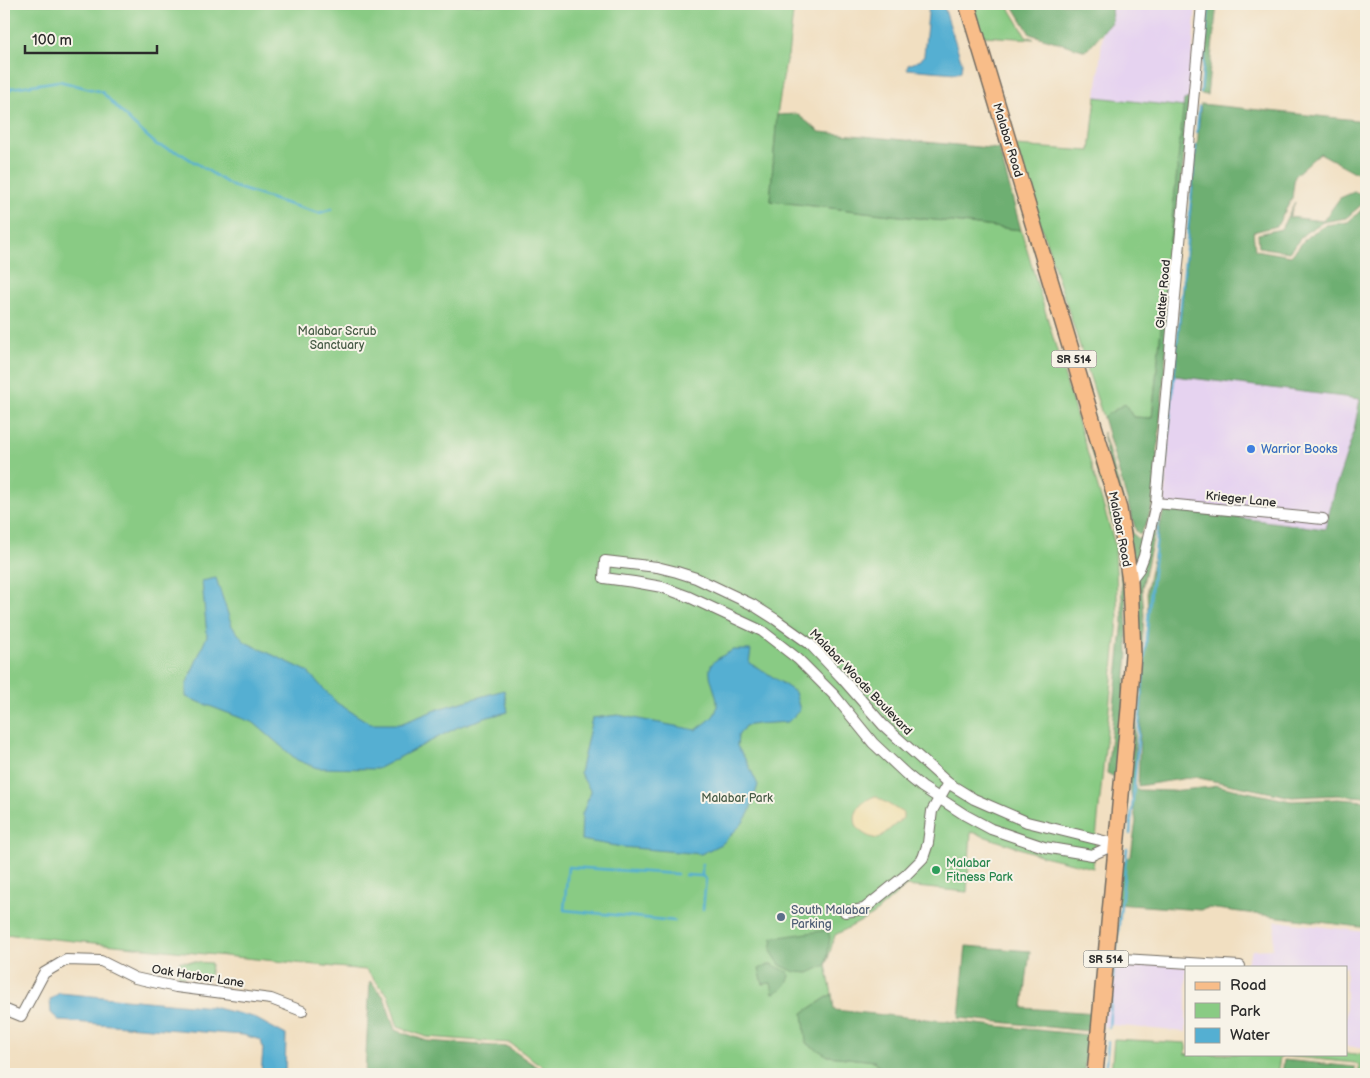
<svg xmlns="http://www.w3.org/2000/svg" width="1370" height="1078" viewBox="0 0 1370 1078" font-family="'Balsamiq Sans',sans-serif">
  <rect width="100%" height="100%" fill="#f7f3e8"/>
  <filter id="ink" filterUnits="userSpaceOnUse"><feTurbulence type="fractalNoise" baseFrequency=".02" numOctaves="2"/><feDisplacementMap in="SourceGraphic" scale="10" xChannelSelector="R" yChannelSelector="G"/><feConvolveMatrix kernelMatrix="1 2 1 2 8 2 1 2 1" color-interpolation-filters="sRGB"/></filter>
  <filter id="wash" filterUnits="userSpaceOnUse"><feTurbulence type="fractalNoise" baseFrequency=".0096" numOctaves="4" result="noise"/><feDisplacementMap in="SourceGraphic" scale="20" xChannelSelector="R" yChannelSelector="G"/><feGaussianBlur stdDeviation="1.12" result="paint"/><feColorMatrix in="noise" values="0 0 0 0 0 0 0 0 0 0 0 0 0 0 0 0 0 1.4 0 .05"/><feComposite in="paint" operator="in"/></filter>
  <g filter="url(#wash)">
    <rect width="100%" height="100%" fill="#f1dfc1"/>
    <g fill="#e6d3f0">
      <polygon points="1111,4 1196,4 1189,98 1184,100 1184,107 1096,97 1103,32 1112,21"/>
      <polygon points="1175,376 1360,399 1353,435 1337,483 1325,529 1164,508"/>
      <polygon points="1276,921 1366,932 1366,1048 1346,1046 1346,967 1247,967 1247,962 1252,950 1272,949"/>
      <polygon points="1120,962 1127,965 1155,964 1186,967 1186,1032 1111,1025 1103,1027 1111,963"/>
    </g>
    <g fill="#89cb84" stroke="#5a7b58">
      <polygon points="4,4 794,4 788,56 786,60 777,115 770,201 1021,230 1115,545 1118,620 1093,868 1043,856 971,832 967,892 906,886 873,915 835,935 826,965 832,994 803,1013 828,1056 875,1061 884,1074 553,1074 510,1043 427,1037 398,1027 388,995 366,970 4,934"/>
      <polygon points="972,4 1007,4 1026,36 1034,39 982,36"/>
      <polygon points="1096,97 1184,107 1152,418 1133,417 1125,404 1103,417 1015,146 1090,151"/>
      <polygon points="180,961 211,963 210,978 178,976"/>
      <polygon points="1114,1039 1186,1043 1186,1054 1346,1053 1366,1055 1366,1074 1359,1074 1359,1066 1355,1063 1285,1056 1280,1058 1277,1074 1111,1074"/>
    </g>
    <g fill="#6eaf72" stroke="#4c6d4e">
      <polygon points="1012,4 1111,4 1112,21 1086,51 1030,34"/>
      <polygon points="1209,4 1217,4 1207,95 1200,94"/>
      <polygon points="1189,98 1153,502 1147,522 1140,535 1136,531 1103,417 1125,404 1133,417 1152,418 1184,100"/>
      <polygon points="1201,104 1366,121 1366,177 1364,177 1320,153 1295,175 1292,198 1277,226 1253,232 1255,250 1291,256 1308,236 1326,225 1348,222 1366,206 1366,797 1338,795 1292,797 1194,777 1138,786 1140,734 1148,616 1147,589 1164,508 1325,529 1337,483 1353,435 1360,399 1175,376"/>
      <polygon points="797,114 820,132 999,149 1021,230 770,201 777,115"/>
      <polygon points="1354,192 1366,197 1366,201 1346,218 1323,222 1305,233 1289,252 1259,247 1258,234 1281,229 1295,202 1289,217 1323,221 1340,198"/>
      <polygon points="1103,432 1133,534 1139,539 1143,538 1159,511 1142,588 1144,616 1135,734 1135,788 1139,790 1171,791 1212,787 1214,785 1291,801 1338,799 1366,801 1366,927 1360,927 1208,908 1201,910 1116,904 1119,866 1131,855 1136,821 1129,783 1138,654"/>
      <polygon points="1091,433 1114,510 1125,581 1128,653 1117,778 1107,773 1123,620 1119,545 1107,505 1104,488 1100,481 1086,434"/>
      <polygon points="828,930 830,938 826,965 809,973 795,972 780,965 771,951 773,938"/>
      <polygon points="966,946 1030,951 1023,1008 1096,1013 1092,1034 1088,1031 959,1018"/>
      <path d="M771 964 788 972 790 976C787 985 783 990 773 993L771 983 763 984 759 969Z"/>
      <polygon points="370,981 384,997 395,1030 427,1041 508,1047 547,1074 365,1074"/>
      <polygon points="832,994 834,1010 1088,1035 1084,1074 884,1074 875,1061 828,1056 806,1043 803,1013"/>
      <polygon points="1284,1060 1355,1067 1355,1074 1282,1074"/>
    </g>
    <path fill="#eeda9e" stroke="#8c8264" d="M875 796 903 813V818L878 839C848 834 848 806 875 796Z"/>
    <g fill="#54afd2" stroke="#406d7e">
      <polygon points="929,4 943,4 962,63 961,71 956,73 907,69 908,65 921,60 924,55"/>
      <polygon points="216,578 232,626 245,642 307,671 337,703 371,724 400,724 441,708 504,690 508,712 488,717 458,727 377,769 317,768 297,760 254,723 186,697 186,685 207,636 202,581"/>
      <path d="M733 650H751L749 663 764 671 795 692 800 710 788 722 757 724 745 726 738 736 737 746 747 762 758 785 749 813 742 824 723 843 701 854 622 847 581 840 582 814 591 792 580 773 592 718 618 715 696 730C702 725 710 721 714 715 726 698 698 672 716 660 721 656 728 653 733 650Z"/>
      <polygon points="59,993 212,1007 253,1017 286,1035 285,1074 261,1074 263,1049 261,1040 243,1035 60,1021 51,1013 50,1000"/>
    </g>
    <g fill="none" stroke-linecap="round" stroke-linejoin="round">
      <g stroke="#54afd2" stroke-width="2.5">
        <polyline points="1201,92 1209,4"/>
        <polyline points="4,95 12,88 59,81 102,92 131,122 157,145 180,153 232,186 281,202 319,213 332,209"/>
        <polyline points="1197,132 1199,107"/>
        <polyline points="1162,496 1166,459 1196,146"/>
        <polyline points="1130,834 1148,619 1160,507"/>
        <polyline points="702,864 702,875"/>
        <polyline points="685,875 702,876 706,879 703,909"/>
        <polyline points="675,921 564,910 568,867 677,874"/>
        <polyline points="1116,951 1127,849"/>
        <polyline points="1109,1028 1114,966"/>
        <polyline points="1105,1074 1108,1042"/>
      </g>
    </g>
  </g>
  <g filter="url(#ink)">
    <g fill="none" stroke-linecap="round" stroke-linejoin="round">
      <g stroke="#706a60" stroke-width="12">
        <g id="minor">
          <polyline points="1156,503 1323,519"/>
          <polygon points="605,561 657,567 677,572 696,578 753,605 775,619 810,644 841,677 883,725 948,783 974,799 1027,822 1116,844 1092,855 1044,847 991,829 965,815 922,787 906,774 873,743 834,695 798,659 762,631 689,597 662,587 634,582 604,578"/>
          <polyline points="1130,581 1139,569 1144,556 1156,503 1202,4"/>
          <polyline points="845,912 864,909 906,875 923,858 928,843 932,811 948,783"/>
          <polyline points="1106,958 1240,966"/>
          <polyline points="4,1009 21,1016 44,973 66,960 101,961 135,978 176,987 271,999 302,1011"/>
        </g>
      </g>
      <g stroke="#706a60" stroke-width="18">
        <polyline id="primary" points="967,4 1119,509 1130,581 1133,654 1129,709 1095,1074"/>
      </g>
      <use href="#minor" stroke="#fff" stroke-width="10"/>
      <use href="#primary" stroke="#f8bd89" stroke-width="15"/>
    </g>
  </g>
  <circle fill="#3f7fe0" stroke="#f7f3e8" stroke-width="2" cx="1251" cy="449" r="5"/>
  <circle fill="#2e9e5b" stroke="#f7f3e8" stroke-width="2" cx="936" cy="870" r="5"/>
  <circle fill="#5c6f8a" stroke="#f7f3e8" stroke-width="2" cx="781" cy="917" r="5"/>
  <g text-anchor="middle" stroke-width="4" stroke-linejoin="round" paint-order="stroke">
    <g fill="#f7f3e8" stroke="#686764" stroke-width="1">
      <rect x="1051.5" y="350.5" width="45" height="17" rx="4"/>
      <rect x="1083.5" y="950.5" width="45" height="17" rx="4"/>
    </g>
    <g font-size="11" font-weight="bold" fill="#2b2b2b">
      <text x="1074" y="363">SR 514</text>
      <text x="1106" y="963">SR 514</text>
    </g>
    <g font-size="12" fill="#2b2b2b" stroke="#f7f3e8">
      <text transform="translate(1008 140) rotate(73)" y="4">Malabar Road</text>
      <text transform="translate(1163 294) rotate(-85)" y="4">Glatter Road</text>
      <text transform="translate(1241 499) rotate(6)" y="4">Krieger Lane</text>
      <text transform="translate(1120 529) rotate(79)" y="4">Malabar Road</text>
      <text transform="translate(861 682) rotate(46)" y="4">Malabar Woods Boulevard</text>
      <text transform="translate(198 976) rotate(9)" y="4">Oak Harbor Lane</text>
    </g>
    <g font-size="12" fill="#475b46" stroke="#f7f3e8">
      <text x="337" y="335">Malabar Scrub<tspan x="337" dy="14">Sanctuary</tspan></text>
      <text x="737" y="802">Malabar Park</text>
    </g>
    <g font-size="12" fill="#366cbe" stroke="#f7f3e8" text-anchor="start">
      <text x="1261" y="453">Warrior Books</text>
    </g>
    <g font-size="12" fill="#27864d" stroke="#f7f3e8" text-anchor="start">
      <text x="946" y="867">Malabar<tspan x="946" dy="14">Fitness Park</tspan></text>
    </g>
    <g font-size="12" fill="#4e5e75" stroke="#f7f3e8" text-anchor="start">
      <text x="791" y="914">South Malabar<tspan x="791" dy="14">Parking</tspan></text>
    </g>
  </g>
  <rect width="1370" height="1078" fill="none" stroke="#f7f3e8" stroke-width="20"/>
  <rect x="1185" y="966" width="162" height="90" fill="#f7f3e8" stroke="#a5a39c"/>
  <rect x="1195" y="982" width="25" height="8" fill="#f8bd89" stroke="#a5a39c"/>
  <text x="1230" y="990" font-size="15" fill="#2b2b2b">Road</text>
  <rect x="1195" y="1003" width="25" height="15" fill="#89cb84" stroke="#a5a39c"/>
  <text x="1230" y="1016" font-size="15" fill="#2b2b2b">Park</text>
  <rect x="1195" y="1028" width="25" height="15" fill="#54afd2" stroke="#a5a39c"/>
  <text x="1230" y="1040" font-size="15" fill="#2b2b2b">Water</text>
  <path d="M25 45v8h132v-8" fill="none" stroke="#2b2b2b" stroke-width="2.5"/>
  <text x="32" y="45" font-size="15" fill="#2b2b2b" stroke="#f7f3e8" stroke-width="4" paint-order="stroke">100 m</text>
</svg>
